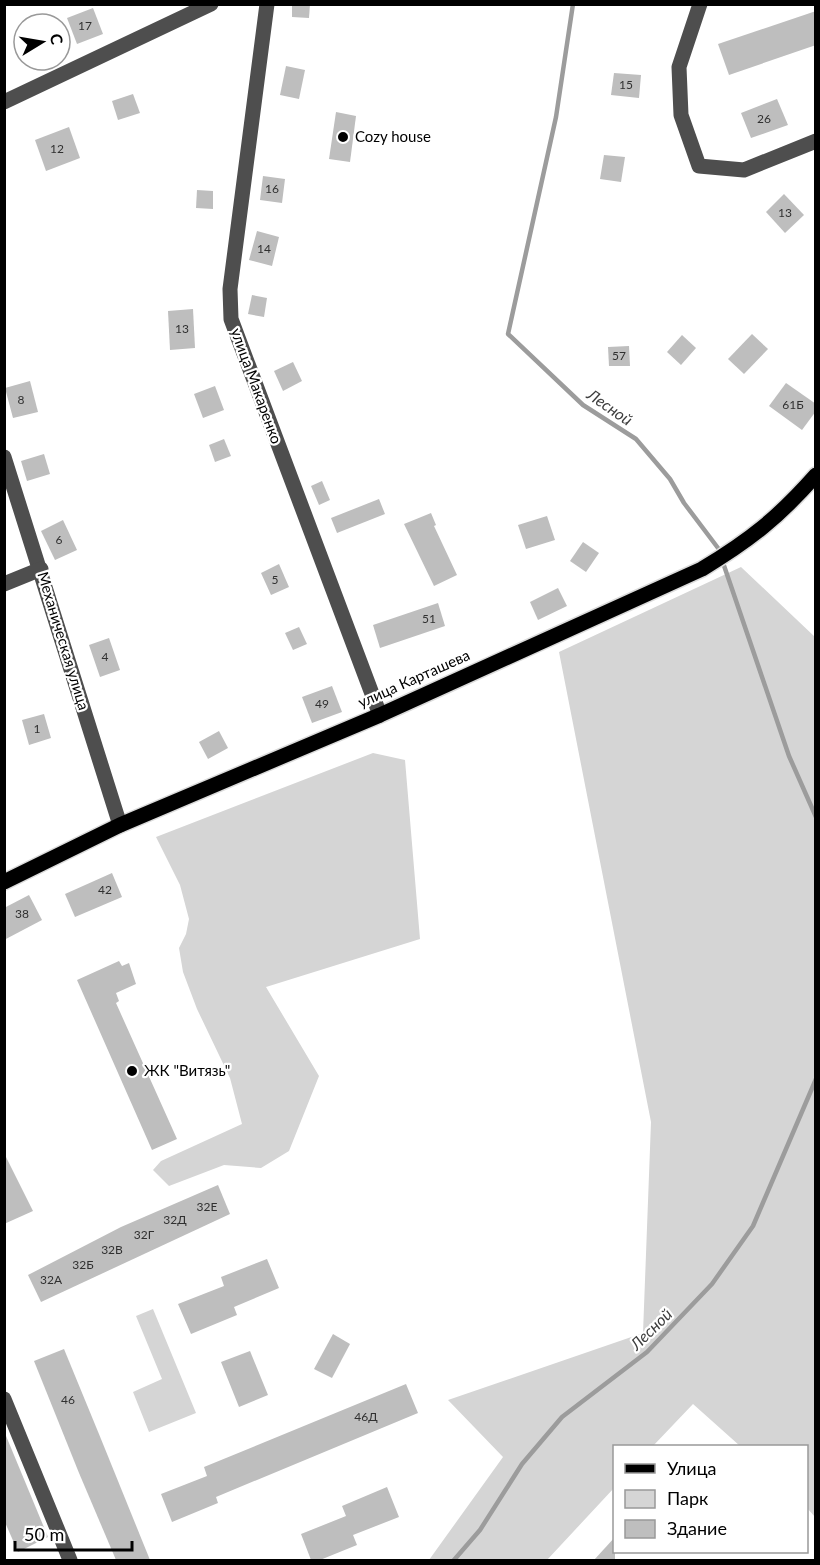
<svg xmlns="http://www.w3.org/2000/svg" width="820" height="1565" viewBox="0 0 820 1565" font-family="Lato,sans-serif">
  <rect width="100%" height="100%" fill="#fff"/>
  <g fill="#d5d5d5">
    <polygon points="741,567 815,637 815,1517 807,1508 806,1446 740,1446 693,1404 653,1446 614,1446 614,1488 547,1560 429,1560 503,1457 448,1400 643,1333 651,1122 559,652"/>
    <polygon points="373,753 405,760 420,939 266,987 319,1076 289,1151 261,1168 224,1165 169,1186 153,1170 161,1161 242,1124 230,1078 197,1009 183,972 179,948 186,934 189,919 180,885 156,837"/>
    <polygon points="153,1309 196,1413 149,1432 133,1392 162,1379 136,1316"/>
  </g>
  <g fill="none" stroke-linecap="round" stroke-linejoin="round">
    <g stroke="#9c9c9c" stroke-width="4.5">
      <polyline points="573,4 556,117 508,334 583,405 636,439 670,479 684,503 718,548 789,756 816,817"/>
      <polyline points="454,1560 480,1530 522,1464 562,1417 647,1352 712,1284 753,1226 816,1079"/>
    </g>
  </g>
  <g fill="#bebebe">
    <polygon points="292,4 310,4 309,18 292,17"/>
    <polygon points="93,8 103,34 77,44 67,18"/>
    <polygon points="816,11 816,45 729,75 718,44"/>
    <polygon points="286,66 305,70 299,99 280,95"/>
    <polygon points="614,73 641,75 639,98 611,95"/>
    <polygon points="133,94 140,113 118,120 112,101"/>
    <polygon points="777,99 788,125 751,138 741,113"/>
    <polygon points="336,112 356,116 350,162 329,159"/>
    <polygon points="69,127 80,158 46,171 35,140"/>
    <polygon points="604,155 625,157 621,182 600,179"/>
    <polygon points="263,176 285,179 282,203 260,200"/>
    <polygon points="197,190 213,191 213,209 196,208"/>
    <polygon points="784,194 804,215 785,233 766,212"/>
    <polygon points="257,231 279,237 272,266 249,260"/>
    <polygon points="252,295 267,298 264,317 248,314"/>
    <polygon points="193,309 195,348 170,350 168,311"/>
    <polygon points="752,334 768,349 744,374 728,359"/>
    <polygon points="682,335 696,348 681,365 667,352"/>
    <polygon points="629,346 630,366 609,366 608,347"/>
    <polygon points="293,362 302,381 283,391 274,371"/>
    <polygon points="30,381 38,412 13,418 5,388"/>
    <polygon points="786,383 816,404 816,411 802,430 769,406"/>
    <polygon points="215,386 224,410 203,418 194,394"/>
    <polygon points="224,439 231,456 215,462 209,445"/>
    <polygon points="44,454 50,474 27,481 21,461"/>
    <polygon points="322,481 330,500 319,505 311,486"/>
    <polygon points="379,499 385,514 337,533 331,518"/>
    <polygon points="431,513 436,525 434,526 457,575 434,586 404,524"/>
    <polygon points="547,516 555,540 526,549 518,525"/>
    <polygon points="63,520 77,550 55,560 41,531"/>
    <polygon points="583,542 599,553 586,572 570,561"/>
    <polygon points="279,564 289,587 271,595 261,573"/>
    <polygon points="558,588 567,606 538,620 530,602"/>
    <polygon points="438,603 445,626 380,648 373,625"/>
    <polygon points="299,627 307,644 293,650 285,633"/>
    <polygon points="109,638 120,670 100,677 89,645"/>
    <polygon points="332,686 342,712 312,723 302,697"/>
    <polygon points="44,714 51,738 29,745 22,720"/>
    <polygon points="219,731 228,748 208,759 199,742"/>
    <polygon points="112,873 122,897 75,917 65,894"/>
    <polygon points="29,895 42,920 4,940 4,908"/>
    <polygon points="119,961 122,966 129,963 136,984 116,993 119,1001 116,1003 177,1139 152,1150 77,980"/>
    <polygon points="4,1153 33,1211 4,1224"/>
    <polygon points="218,1185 230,1214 41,1302 28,1275 121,1227"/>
    <polygon points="267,1259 279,1288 234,1307 237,1315 191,1334 178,1304 224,1286 221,1277"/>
    <polygon points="333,1334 350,1344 332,1378 314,1369"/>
    <polygon points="64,1349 101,1439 150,1560 116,1560 79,1473 34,1361"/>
    <polygon points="250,1351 268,1395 239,1407 221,1362"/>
    <polygon points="406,1384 418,1413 216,1497 218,1503 172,1522 161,1494 207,1476 204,1467"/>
    <polygon points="4,1431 48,1537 18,1552 4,1520"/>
    <polygon points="387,1487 399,1517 353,1535 357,1545 320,1560 311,1560 301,1534 346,1516 342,1506"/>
    <polygon points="615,1537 615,1560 594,1560"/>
  </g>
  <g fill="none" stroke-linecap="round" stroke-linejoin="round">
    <g stroke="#dbdbdb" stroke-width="18">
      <path id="major" d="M4 882 120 825 380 715 702 569C750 540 778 518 816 475"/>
    </g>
    <g stroke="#4e4e4e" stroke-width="15">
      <polyline points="267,4 230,289 231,319 380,715"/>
      <polyline points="700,4 679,67 681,115 699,166 744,170 816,141"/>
      <polyline points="4,102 211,4"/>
      <polyline points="4,457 120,825"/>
      <polyline points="4,584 41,569"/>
      <polyline points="4,1399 70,1560"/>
    </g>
    <use href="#major" stroke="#000" stroke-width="15"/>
  </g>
  <g fill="#000" stroke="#fff" stroke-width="2">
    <circle cx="343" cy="137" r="6"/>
    <circle cx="132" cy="1071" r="6"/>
  </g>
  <g text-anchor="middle" stroke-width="4.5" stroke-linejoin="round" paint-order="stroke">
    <g font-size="12" fill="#303030">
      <text x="85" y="30">17</text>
      <text x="626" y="89">15</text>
      <text x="764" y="123">26</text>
      <text x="57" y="153">12</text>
      <text x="272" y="193">16</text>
      <text x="785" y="217">13</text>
      <text x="264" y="253">14</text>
      <text x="182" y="333">13</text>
      <text x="619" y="360">57</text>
      <text x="21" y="404">8</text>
      <text x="793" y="409">61Б</text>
      <text x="59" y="544">6</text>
      <text x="275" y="584">5</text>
      <text x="429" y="623">51</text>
      <text x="105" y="661">4</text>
      <text x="322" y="708">49</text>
      <text x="37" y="733">1</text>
      <text x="105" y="894">42</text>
      <text x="22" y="918">38</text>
      <text x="207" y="1211">32Е</text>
      <text x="175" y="1224">32Д</text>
      <text x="144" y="1239">32Г</text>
      <text x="112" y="1254">32В</text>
      <text x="83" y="1269">32Б</text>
      <text x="51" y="1284">32А</text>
      <text x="68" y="1404">46</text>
      <text x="366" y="1421">46Д</text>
    </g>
    <g font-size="15" fill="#000" stroke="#fff" text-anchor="start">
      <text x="355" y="142">Cozy house</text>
      <text x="144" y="1076">ЖК "Витязь"</text>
    </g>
    <g font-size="15" fill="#000" stroke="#fff">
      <text transform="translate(256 386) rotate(70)" y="5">улица Макаренко</text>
      <text transform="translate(63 641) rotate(73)" y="5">Механическая улица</text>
      <text transform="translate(414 679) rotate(-24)" y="5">улица Карташева</text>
    </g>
    <g font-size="16" font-style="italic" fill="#3d3d3d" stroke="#fff">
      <text transform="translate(610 407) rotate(35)" y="6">Лесной</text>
      <text transform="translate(651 1329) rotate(-44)" y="6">Лесной</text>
    </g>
  </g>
  <rect width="820" height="1565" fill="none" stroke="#000000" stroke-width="12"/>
  <rect x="613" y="1445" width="195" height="108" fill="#ffffff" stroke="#999999" stroke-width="1.5"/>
  <rect x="625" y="1464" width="30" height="9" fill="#000000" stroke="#999999" stroke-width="1.5"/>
  <text x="667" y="1475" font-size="18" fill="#000000">Улица</text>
  <rect x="625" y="1490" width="30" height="18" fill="#d5d5d5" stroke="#999999" stroke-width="1.5"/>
  <text x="667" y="1505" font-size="18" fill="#000000">Парк</text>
  <rect x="625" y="1520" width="30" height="18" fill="#bebebe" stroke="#999999" stroke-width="1.5"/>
  <text x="667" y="1535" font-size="18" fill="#000000">Здание</text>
  <g transform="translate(42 42) rotate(79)"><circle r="28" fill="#ffffff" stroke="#999999" stroke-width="1.5"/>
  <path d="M0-4.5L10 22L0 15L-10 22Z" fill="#000000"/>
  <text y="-9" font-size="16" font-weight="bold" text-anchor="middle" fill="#000000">С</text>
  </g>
  <path d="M15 1541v9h117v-9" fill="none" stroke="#000000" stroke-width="3"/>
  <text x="24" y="1541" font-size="18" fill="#000000" stroke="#ffffff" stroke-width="4.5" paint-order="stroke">50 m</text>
</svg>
